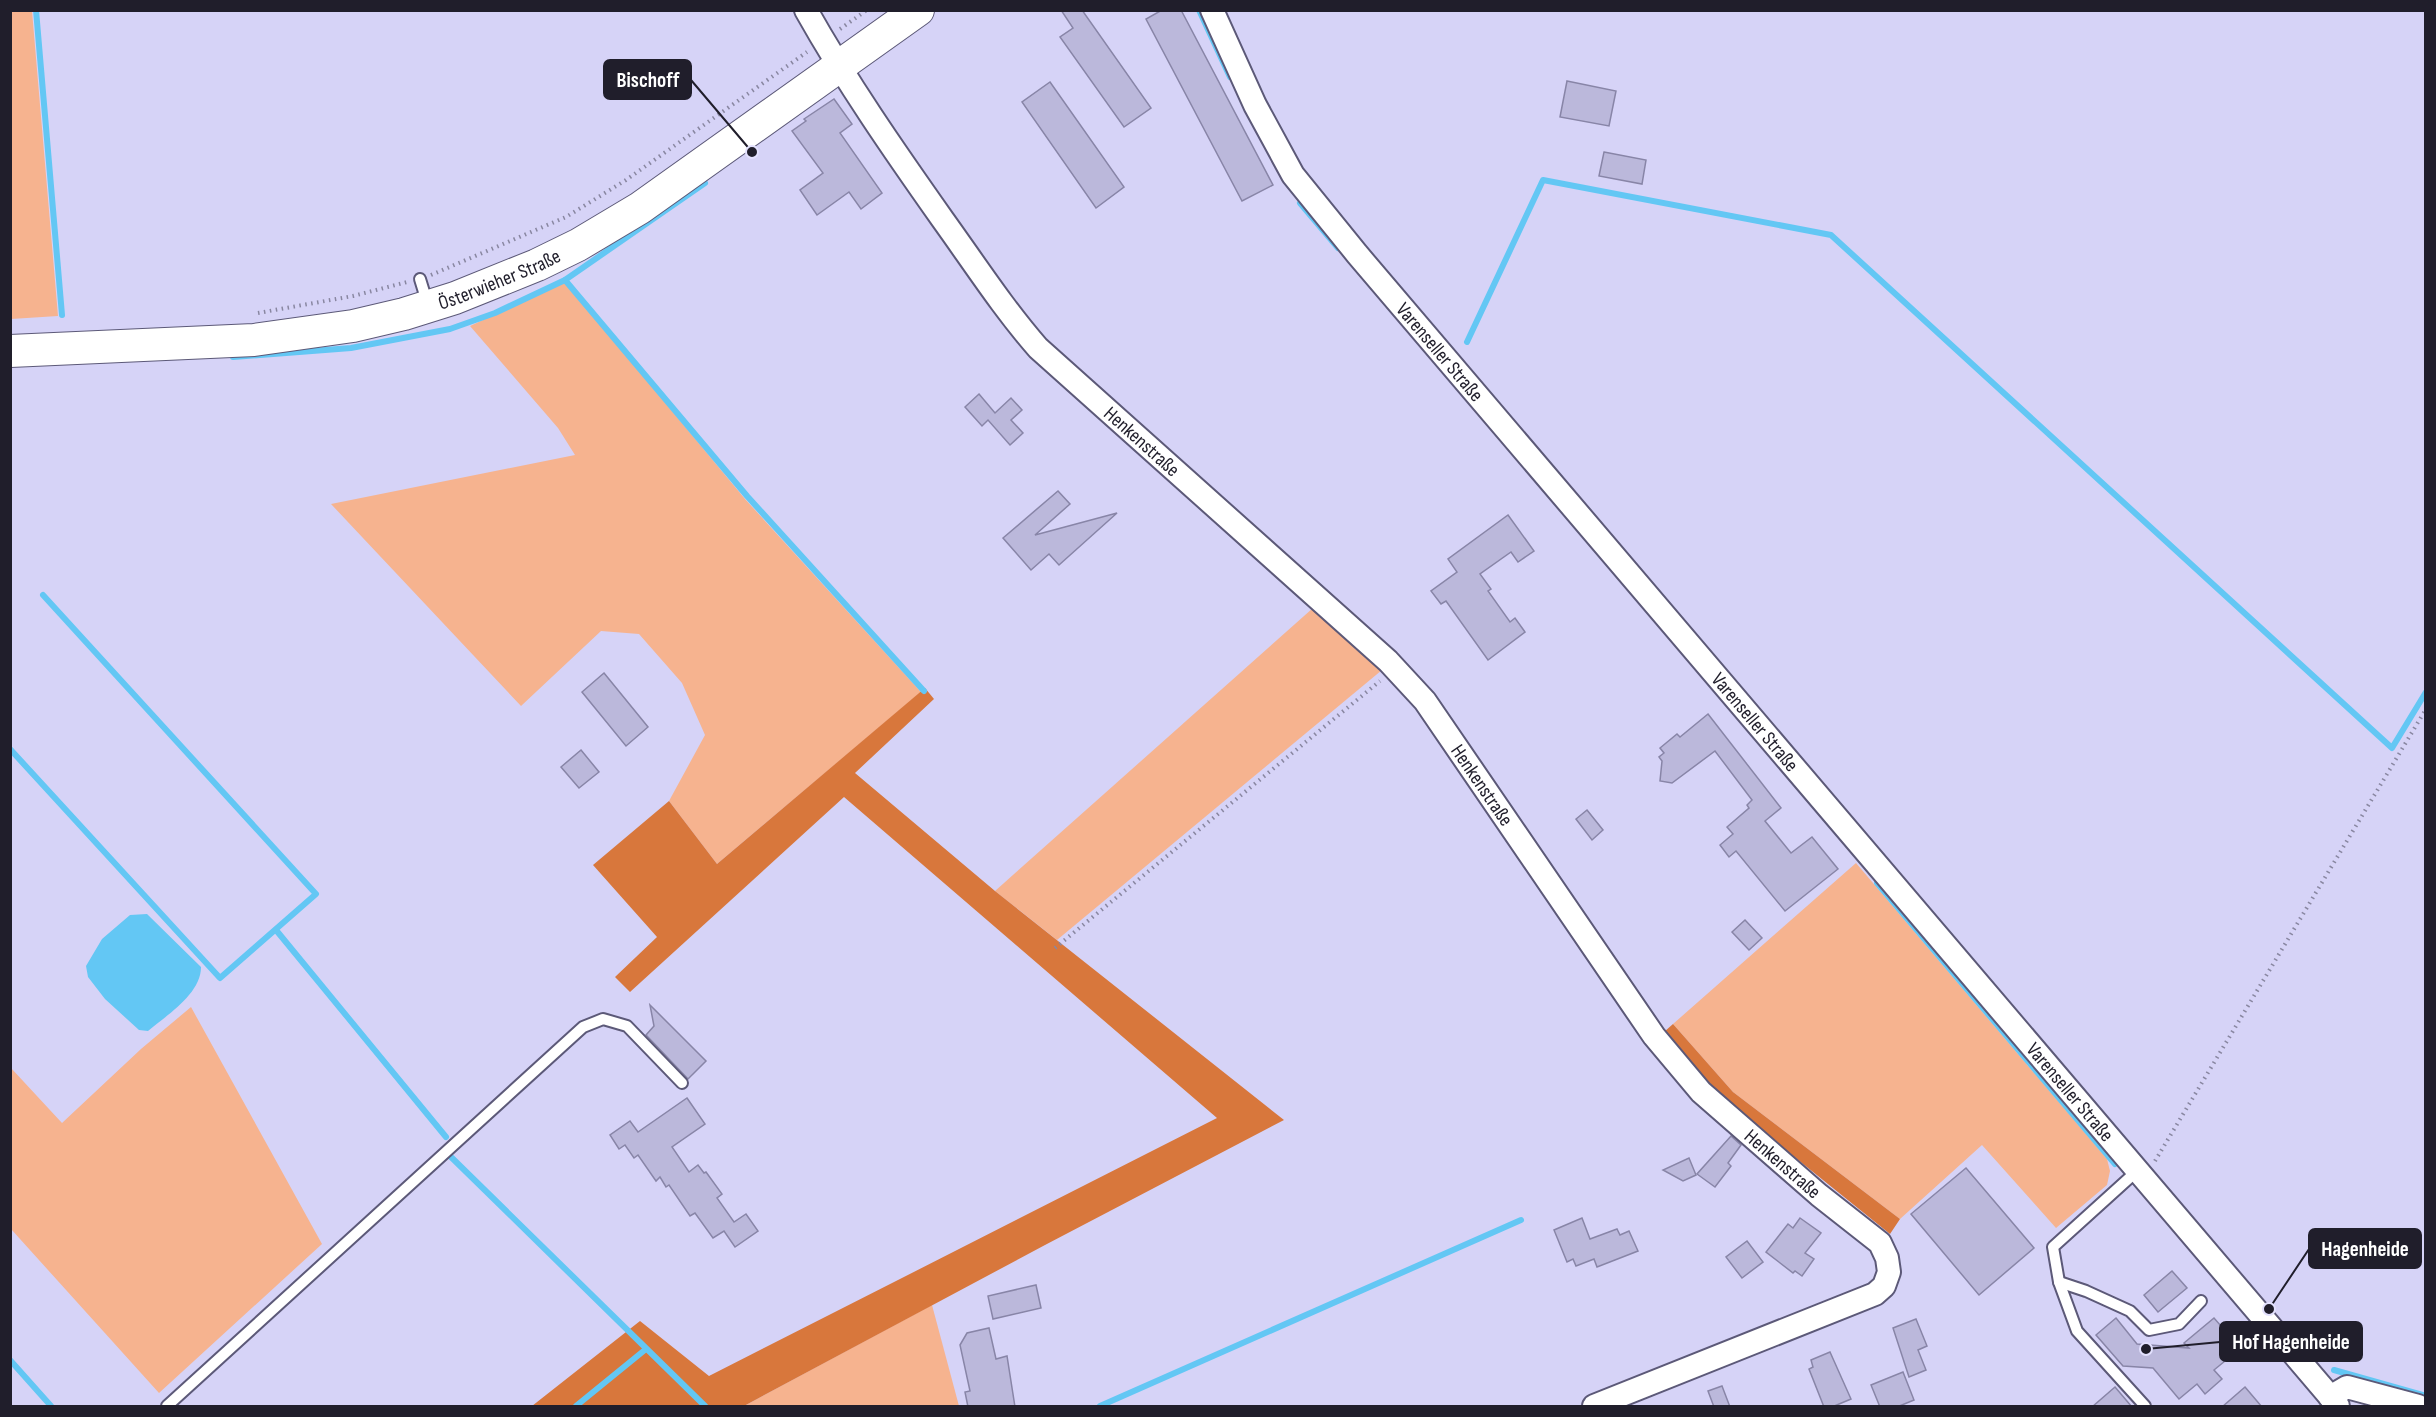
<svg xmlns="http://www.w3.org/2000/svg" width="2436" height="1417" viewBox="0 0 2436 1417" font-family="'Sofia Sans Condensed',sans-serif">
  <rect width="100%" height="100%" fill="#d6d3f7"/>
  <g fill="#f6b38f">
    <polygon points="11,10 32,11 58,316 11,319"/>
    <polygon points="565,282 745,499 921,692 717,864 669,801 705,735 682,683 639,634 601,631 521,706 331,504 575,455 558,428 470,326"/>
    <polygon points="1313,608 1382,670 1057,940 995,891"/>
    <polygon points="1856,863 2107,1159 2110,1171 2107,1185 2056,1228 1982,1145 1900,1219 1733,1092 1673,1024"/>
    <polygon points="191,1007 322,1244 159,1393 11,1229 11,1068 62,1123 141,1049"/>
    <polygon points="932,1305 959,1406 744,1406"/>
  </g>
  <g fill="#d8773c">
    <polygon points="925,688 934,699 855,773 995,891 1284,1120 1045,1245 744,1406 532,1406 640,1321 709,1376 1217,1118 844,797 630,992 615,977 657,937 593,865 669,801 717,864"/>
    <polygon points="1673,1024 1733,1092 1900,1219 1890,1234 1725,1101 1664,1032"/>
  </g>
  <path fill="#63c7f4" d="M147 914 201 967C201 994 167 1015 148 1031L139 1030 105 999 88 977 86 966 102 939 130 915Z"/>
  <g fill="none" stroke-linecap="round" stroke-linejoin="round">
    <g stroke="#63c7f4" stroke-width="6">
      <polyline points="36,10 62,315"/>
      <polyline points="1199,10 1230,77"/>
      <polyline points="1300,203 1338,248"/>
      <polyline points="565,280 747,496 924,691"/>
      <polyline points="1467,342 1543,180 1831,235 2392,748 2426,692"/>
      <polyline points="233,357 351,348 450,329 495,313 565,280 705,183"/>
      <polyline points="10,749 220,978 316,894 43,595"/>
      <polyline points="1877,883 2115,1164"/>
      <polyline points="276,930 446,1137"/>
      <polyline points="450,1156 705,1406"/>
      <polyline points="10,1360 51,1406"/>
      <polyline points="2334,1370 2426,1396"/>
      <polyline points="576,1406 646,1349"/>
      <polyline points="1100,1406 1521,1220"/>
    </g>
  </g>
  <g fill="#bbb8db" stroke="#8885a7" stroke-width="1.5">
    <polygon points="1061,10 1082,10 1151,108 1124,127 1060,37 1073,28"/>
    <polygon points="1162,10 1181,10 1273,185 1242,201 1146,19"/>
    <polygon points="1567,81 1616,91 1609,126 1560,117"/>
    <polygon points="1050,82 1124,187 1096,208 1022,102"/>
    <polygon points="834,99 852,124 840,133 882,193 861,209 849,192 817,215 800,190 823,173 792,131 806,121 804,119"/>
    <polygon points="1604,152 1646,160 1642,184 1599,176"/>
    <polygon points="979,394 995,413 1011,398 1022,410 1011,420 1023,433 1010,445 988,420 982,426 965,407"/>
    <polygon points="1058,491 1070,504 1035,535 1117,513 1059,565 1049,554 1031,570 1003,538"/>
    <polygon points="1508,515 1534,551 1518,562 1511,552 1480,574 1491,589 1488,591 1510,622 1515,618 1525,632 1488,660 1446,601 1441,604 1431,591 1457,572 1448,559"/>
    <polygon points="604,673 648,727 626,746 582,692"/>
    <polygon points="1708,714 1781,808 1765,821 1791,853 1812,837 1838,869 1785,911 1736,851 1729,857 1720,845 1733,834 1727,827 1749,808 1747,805 1752,800 1715,751 1672,783 1660,781 1662,761 1659,757 1664,753 1660,748 1677,734 1680,737"/>
    <polygon points="581,750 599,772 579,788 561,767"/>
    <polygon points="1587,810 1603,830 1592,840 1576,819"/>
    <polygon points="1745,920 1762,938 1749,950 1732,932"/>
    <polygon points="650,1005 706,1061 688,1079 646,1035 654,1026"/>
    <polygon points="687,1098 705,1124 672,1147 689,1172 698,1165 704,1173 706,1172 722,1194 717,1198 734,1222 746,1214 758,1231 735,1247 724,1231 713,1238 695,1213 690,1216 669,1185 666,1187 660,1177 656,1181 638,1155 634,1158 625,1145 619,1149 610,1135 630,1121 638,1132"/>
    <polygon points="1731,1136 1741,1145 1728,1163 1731,1166 1715,1187 1697,1174"/>
    <polygon points="1689,1158 1696,1175 1683,1181 1663,1170"/>
    <polygon points="1966,1168 2034,1248 1979,1295 1911,1214"/>
    <polygon points="1582,1218 1590,1239 1617,1229 1620,1235 1629,1231 1638,1251 1597,1267 1594,1259 1576,1266 1573,1259 1567,1262 1554,1230"/>
    <polygon points="1800,1218 1821,1233 1805,1253 1814,1259 1802,1276 1795,1271 1793,1273 1766,1252 1788,1224 1793,1228"/>
    <polygon points="1747,1241 1763,1262 1742,1278 1726,1257"/>
    <polygon points="2172,1271 2187,1288 2158,1312 2144,1295"/>
    <polygon points="1036,1285 1041,1308 993,1319 988,1296"/>
    <polygon points="2116,1318 2137,1344 2189,1348 2184,1343 2214,1318 2228,1334 2234,1328 2247,1343 2214,1370 2222,1379 2205,1394 2197,1384 2179,1399 2153,1368 2123,1366 2096,1335"/>
    <polygon points="1916,1319 1927,1346 1918,1350 1926,1370 1909,1377 1893,1328"/>
    <polygon points="989,1328 996,1359 1007,1356 1015,1407 968,1407 965,1392 970,1391 960,1345 967,1333"/>
    <polygon points="1830,1352 1851,1399 1832,1407 1824,1407 1809,1369 1813,1367 1811,1360"/>
    <polygon points="1903,1372 1914,1400 1897,1407 1880,1407 1871,1385"/>
    <polygon points="1722,1386 1730,1407 1714,1407 1708,1391"/>
    <polygon points="2115,1387 2132,1407 2092,1407"/>
    <polygon points="2245,1387 2262,1407 2222,1407"/>
  </g>
  <g fill="none" stroke-linecap="round" stroke-linejoin="round">
    <g stroke="#5c5978" stroke-width="14">
      <g id="lane">
        <polyline points="420,279 428,305"/>
        <polyline points="2137,1171 2053,1247 2059,1282 2077,1331 2145,1406"/>
        <polyline points="2059,1282 2086,1291 2130,1311 2149,1330 2179,1324 2201,1301"/>
        <polyline points="167,1406 583,1027 603,1019 627,1026 682,1083"/>
      </g>
    </g>
    <g stroke="#5c5978" stroke-width="26">
      <g id="street">
        <path id="s1" d="M806 10C847 83 895 152 943 220 974 263 1003 308 1038 348L1388 661 1425 701 1654 1036 1701 1092 1819 1195 1880 1243 1887 1258 1889 1272 1884 1286 1875 1294 1594 1406"/>
        <path id="s2" d="M1212 10 1255 105 1293 175 1357 254 2338 1406"/>
        <polyline points="2330,1397 2347,1387 2418,1406"/>
      </g>
    </g>
    <g stroke="#5c5978" stroke-width="34">
      <g id="secondary">
        <path id="s3" d="M10 351 254 340 353 326 404 314 455 298 537 265 578 245 640 208 918 10"/>
      </g>
    </g>
    <g stroke="#8987a1" stroke-width="4" stroke-dasharray="1.5 4.5" stroke-linecap="butt">
      <polyline points="840,29 867,10"/>
      <polyline points="431,275 566,217 626,180 807,52"/>
      <polyline points="258,313 353,296 407,282"/>
      <polyline points="1055,948 1380,681"/>
      <polyline points="2155,1161 2426,709"/>
      <polyline points="2425,1231 2426,1231"/>
    </g>
    <use href="#lane" stroke="#fff" stroke-width="10"/>
    <use href="#street" stroke="#fff" stroke-width="22"/>
    <use href="#secondary" stroke="#fff" stroke-width="32"/>
  </g>
  <g text-anchor="middle" stroke-width="4.5" stroke-linejoin="round" paint-order="stroke">
    <g font-size="20" fill="#201e2b" stroke="#e3e1fe">
      <text dy="7" stroke="none"><textPath href="#s3" startOffset="498">Österwieher Straße</textPath></text>
      <text dy="7" stroke="none"><textPath href="#s2" startOffset="414">Varenseller Straße</textPath></text>
      <text dy="7" stroke="none"><textPath href="#s1" startOffset="550">Henkenstraße</textPath></text>
      <text dy="7" stroke="none"><textPath href="#s2" startOffset="900">Varenseller Straße</textPath></text>
      <text dy="7" stroke="none"><textPath href="#s1" startOffset="1036">Henkenstraße</textPath></text>
      <text dy="7" stroke="none"><textPath href="#s2" startOffset="1386">Varenseller Straße</textPath></text>
      <text dy="7" stroke="none"><textPath href="#s1" startOffset="1522">Henkenstraße</textPath></text>
    </g>
  </g>
  <path fill="none" stroke="#201e2b" stroke-width="2" d="M752 152L691 80M2269 1309L2309 1249M2146 1349L2220 1342"/>
  <g fill="#201e2b" stroke="#e3e1fe" stroke-width="2">
    <circle cx="752" cy="152" r="6"/>
    <circle cx="2269" cy="1309" r="6"/>
    <circle cx="2146" cy="1349" r="6"/>
  </g>
  <g fill="#201e2b" stroke="#201e2b" stroke-width="2">
    <rect x="604" y="60" width="87" height="39" rx="6"/>
    <rect x="2309" y="1229" width="112" height="39" rx="6"/>
    <rect x="2220" y="1322" width="142" height="39" rx="6"/>
  </g>
  <g font-size="21" text-anchor="middle" font-weight="bold" fill="#fff">
    <text x="648" y="87">Bischoff</text>
    <text x="2365" y="1256">Hagenheide</text>
    <text x="2291" y="1349">Hof Hagenheide</text>
  </g>
  <rect width="2436" height="1417" fill="none" stroke="#201e2b" stroke-width="24"/>
</svg>
